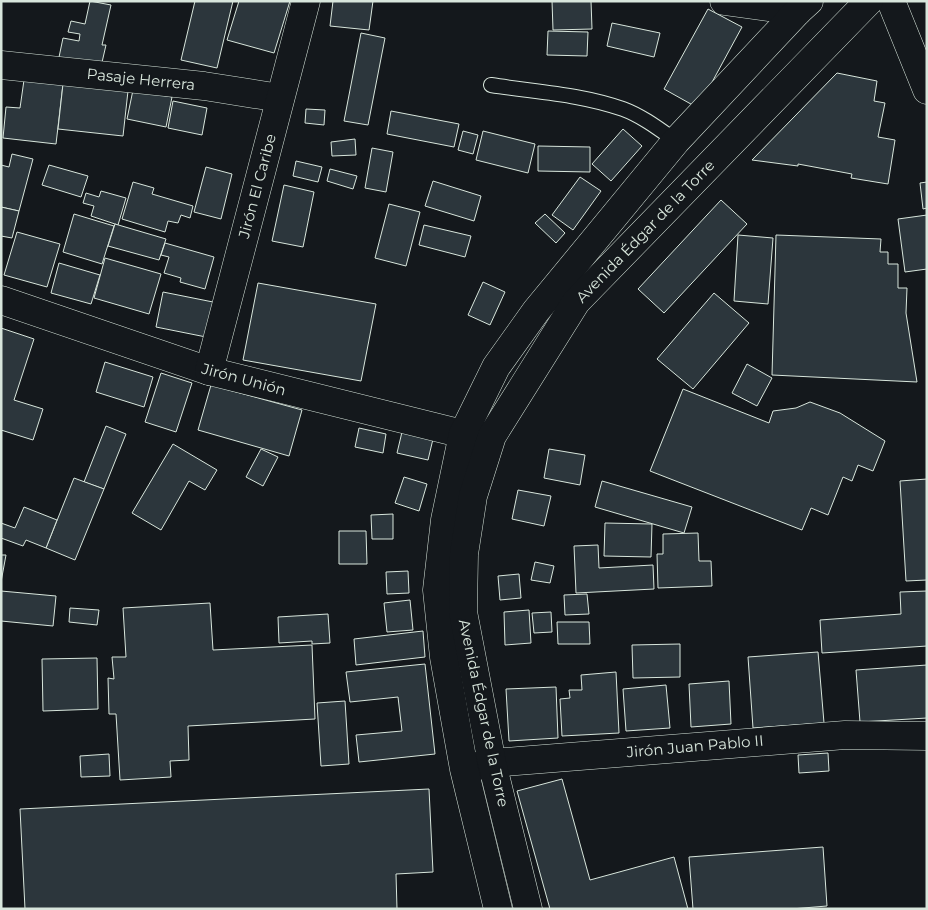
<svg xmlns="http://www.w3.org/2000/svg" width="928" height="910" font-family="Montserrat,sans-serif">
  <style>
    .building { fill: #2c363c; stroke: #d8e6dc }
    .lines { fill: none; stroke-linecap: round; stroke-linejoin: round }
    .lane-casing { stroke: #d8e6dc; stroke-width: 16 }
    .street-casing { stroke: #d8e6dc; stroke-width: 29 }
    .highway-casing { stroke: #d8e6dc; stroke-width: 29 }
    .lane { stroke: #14181c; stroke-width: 14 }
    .street { stroke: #14181c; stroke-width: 28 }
    .highway { stroke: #14181c; stroke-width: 28 }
    .labels { text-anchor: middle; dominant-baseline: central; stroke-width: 4; stroke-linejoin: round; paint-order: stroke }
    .street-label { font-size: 15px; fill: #d8e6dc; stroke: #14181c }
  </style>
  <rect width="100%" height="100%" fill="#14181c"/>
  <!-- building -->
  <g class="building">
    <path d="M90,1L111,5L102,45H106L100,71L58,62L63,38L79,41L80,34L68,32L71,21L85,24Z"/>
    <path d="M195,1H233L217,68L181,60Z"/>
    <path d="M239,1H290L274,53L227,40Z"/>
    <path d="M333,1H373L369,30L330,26Z"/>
    <path d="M552,1H591L592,29L553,30Z"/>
    <path d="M708,9L742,27L698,108L664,89Z"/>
    <path d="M612,23L660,33L654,57L607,46Z"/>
    <path d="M548,31L588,32L587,56L547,55Z"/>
    <path d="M361,33L385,38L368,125L344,121Z"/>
    <path d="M837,73L877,81L874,101L885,103L878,137L895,140L888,184L851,178L852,174L798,164V166L752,160Z"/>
    <path d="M24,80L63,84L56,144L3,138L6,107L20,108Z"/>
    <path d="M63,84L128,91L123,136L58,129Z"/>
    <path d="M133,90L172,97L166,127L127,119Z"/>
    <path d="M173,101L207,108L202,135L168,128Z"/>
    <path d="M306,109L325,110L324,125L305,123Z"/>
    <path d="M391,111L459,124L454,147L387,134Z"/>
    <path d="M623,129L642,146L611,181L592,164Z"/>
    <path d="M463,131L478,135L473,154L458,150Z"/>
    <path d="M483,131L535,144L528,173L476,160Z"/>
    <path d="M355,139L356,155L332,156L331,142Z"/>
    <path d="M538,146L590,147V172L538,171Z"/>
    <path d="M372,148L393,152L386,192L365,188Z"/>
    <path d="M12,154L33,159L19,211L1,207V165L9,167Z"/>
    <path d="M296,161L322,167L318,182L293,176Z"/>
    <path d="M49,165L88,176L81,197L42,185Z"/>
    <path d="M206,167L232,174L221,219L194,212Z"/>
    <path d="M330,169L357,176L353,189L327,181Z"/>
    <path d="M580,177L601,191L573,230L552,215Z"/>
    <path d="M433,181L481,196L474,221L425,206Z"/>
    <path d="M133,182L154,188L152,194L193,206L190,218L181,215L178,223L168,221L165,232L122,219Z"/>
    <path d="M927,182V208L923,209L920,183Z"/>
    <path d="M284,185L314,192L303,247L272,241Z"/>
    <path d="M101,191L126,198L118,225L91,216L94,206L83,203L86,193L99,197Z"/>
    <path d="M721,200L747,224L664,313L638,289Z"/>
    <path d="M389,204L420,212L406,266L375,258Z"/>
    <path d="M1,207L19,211L12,238L1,236Z"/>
    <path d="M74,214L114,226L102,264L63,252Z"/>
    <path d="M545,214L565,233L556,243L535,223Z"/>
    <path d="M927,215V269L905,272L898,219Z"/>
    <path d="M115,224L166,239L159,260L108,246Z"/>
    <path d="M424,225L471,236L465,257L419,245Z"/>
    <path d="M17,232L60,244L47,287L4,275Z"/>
    <path d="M738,235L773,238L768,304L734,301Z"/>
    <path d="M776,235L881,239L880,252H888V264H898V288H907L906,313L917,382L772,375Z"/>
    <path d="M165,243L214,257L205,289L180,282L181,278L164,273L169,257L161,255Z"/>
    <path d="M105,258L161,274L149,314L94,298Z"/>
    <path d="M59,263L100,275L91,304L51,293Z"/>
    <path d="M483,282L505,292L490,325L468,315Z"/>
    <path d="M258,283L376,304L361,381L243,360Z"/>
    <path d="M163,292L213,302L206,337L156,327Z"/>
    <path d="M714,293L749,323L693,389L657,359Z"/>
    <path d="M1,328L34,339L14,400L43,409L33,440L1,430Z"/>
    <path d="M105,362L153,377L144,407L96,392Z"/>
    <path d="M747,364L772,378L757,406L732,393Z"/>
    <path d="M161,373L192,383L176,432L145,422Z"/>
    <path d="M211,385L302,410L289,456L198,430Z"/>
    <path d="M683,389L769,423L773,411L796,408L810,402L840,413L885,441L873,471L858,465L852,481L843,477L828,515L811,508L802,530L650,471Z"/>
    <path d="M106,426L126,434L104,489L84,482Z"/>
    <path d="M359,428L386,434L383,453L355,447Z"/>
    <path d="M402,432L433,439L428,460L397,453Z"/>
    <path d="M173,444L217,470L205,490L189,481L161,530L132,513Z"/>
    <path d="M261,449L278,457L263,486L246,477Z"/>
    <path d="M549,449L585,455L580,485L544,478Z"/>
    <path d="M404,477L427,484L419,511L395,503Z"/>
    <path d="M74,478L104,489L75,560L46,548Z"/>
    <path d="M927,479V580L906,581L900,481Z"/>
    <path d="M602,481L692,507L684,533L595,507Z"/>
    <path d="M518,490L551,496L544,526L512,519Z"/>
    <path d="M24,507L57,520L46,548L26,540L23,546L1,538V523L15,528Z"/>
    <path d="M393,514V539H372L371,515Z"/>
    <path d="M605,523L652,524L651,557L604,556Z"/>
    <path d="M339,531H366L367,564H339Z"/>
    <path d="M698,533L699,561H711L712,586L658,588L657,554H663V534Z"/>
    <path d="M598,545L599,568L653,565L654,589L576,593L574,546Z"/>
    <path d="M1,555H6L1,582Z"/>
    <path d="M535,562L554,566L550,583L531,580Z"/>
    <path d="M408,571L409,593L387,594L386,572Z"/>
    <path d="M519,574L521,598L500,600L498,576Z"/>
    <path d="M1,591L56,596L53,626L1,621Z"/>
    <path d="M927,591V646L822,653L820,620L901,614L900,592Z"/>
    <path d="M587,594L589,614L565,615L564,595Z"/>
    <path d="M410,600L413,630L387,632L384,603Z"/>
    <path d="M210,603L213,650L312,645L315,719L188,726L189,760L170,761L171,777L120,780L116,714H109L108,678L114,679L112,657H126L123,608Z"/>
    <path d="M70,608L99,610L97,625L69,622Z"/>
    <path d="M529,610L531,643L505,645L504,612Z"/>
    <path d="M551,612L552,632L534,633L532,613Z"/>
    <path d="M328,614L330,643L312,644V641L279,643L278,617Z"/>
    <path d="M557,622H589L590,644H558Z"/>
    <path d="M423,631L425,657L356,665L354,639Z"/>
    <path d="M680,644V677L633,678L632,645Z"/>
    <path d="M818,652L824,723L753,728L748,657Z"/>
    <path d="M97,658L98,709L43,711L42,659Z"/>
    <path d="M425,664L435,754L359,762L356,735L402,731L398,697L350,702L346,672Z"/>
    <path d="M927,665V718L860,722L856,670Z"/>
    <path d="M616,672L619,733L562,736L560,699L570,698L569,690H582L581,675Z"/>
    <path d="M729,681L731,724L691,727L689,684Z"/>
    <path d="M666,685L670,728L626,731L623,689Z"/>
    <path d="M556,687L558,738L509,741L506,689Z"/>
    <path d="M345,701L349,764L321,766L317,703Z"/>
    <path d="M828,753L829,771L799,773L798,755Z"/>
    <path d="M109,754L110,776L81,777L80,756Z"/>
    <path d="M562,779L590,880L674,857L688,909H550L517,791Z"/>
    <path d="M429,789L433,872L396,874L397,909H25L20,809Z"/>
    <path d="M823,847L827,906L791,909H693L689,857Z"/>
  </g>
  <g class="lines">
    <!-- lane casing -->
    <g class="lane-casing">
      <path id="lane" d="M491,85C535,92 581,94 623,109C642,116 659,129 676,141"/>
    </g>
    <!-- street casing -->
    <g class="street-casing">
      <g id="street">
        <path d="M724,1L798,11"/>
        <path d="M891,1L927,90"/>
        <path d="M1,65L204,86L280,98"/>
        <path d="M1,300L209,371L463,434L488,436"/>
        <path d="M209,371L306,1"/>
        <path d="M468,768L492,763L845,735L927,736"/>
      </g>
    </g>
    <!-- highway casing -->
    <g class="highway-casing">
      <g id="highway">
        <path d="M498,909L464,769L444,657L437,590L445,520L463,434L496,367L536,311L676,141L798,11L809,1"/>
        <path d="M528,909L492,763L463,612L464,554L473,496L492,436L576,302L869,1"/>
      </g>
    </g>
    <!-- lane -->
    <use href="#lane" class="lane"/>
    <!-- street -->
    <use href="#street" class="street"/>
    <!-- highway -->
    <use href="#highway" class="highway"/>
  </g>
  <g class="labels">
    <!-- street labels -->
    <g class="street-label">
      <text transform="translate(141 79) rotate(6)">Pasaje Herrera</text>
      <text transform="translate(257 186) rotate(-75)">Jirón El Caribe</text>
      <text transform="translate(645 231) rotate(-46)">Avenida Édgar de la Torre</text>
      <text transform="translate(244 379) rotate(15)">Jirón Unión</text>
      <text transform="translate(484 713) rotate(78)">Avenida Édgar de la Torre</text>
      <text transform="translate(695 746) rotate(-5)">Jirón Juan Pablo II</text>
    </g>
  </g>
  <!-- border -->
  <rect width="928" height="910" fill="none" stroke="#d8e6dc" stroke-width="5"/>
</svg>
